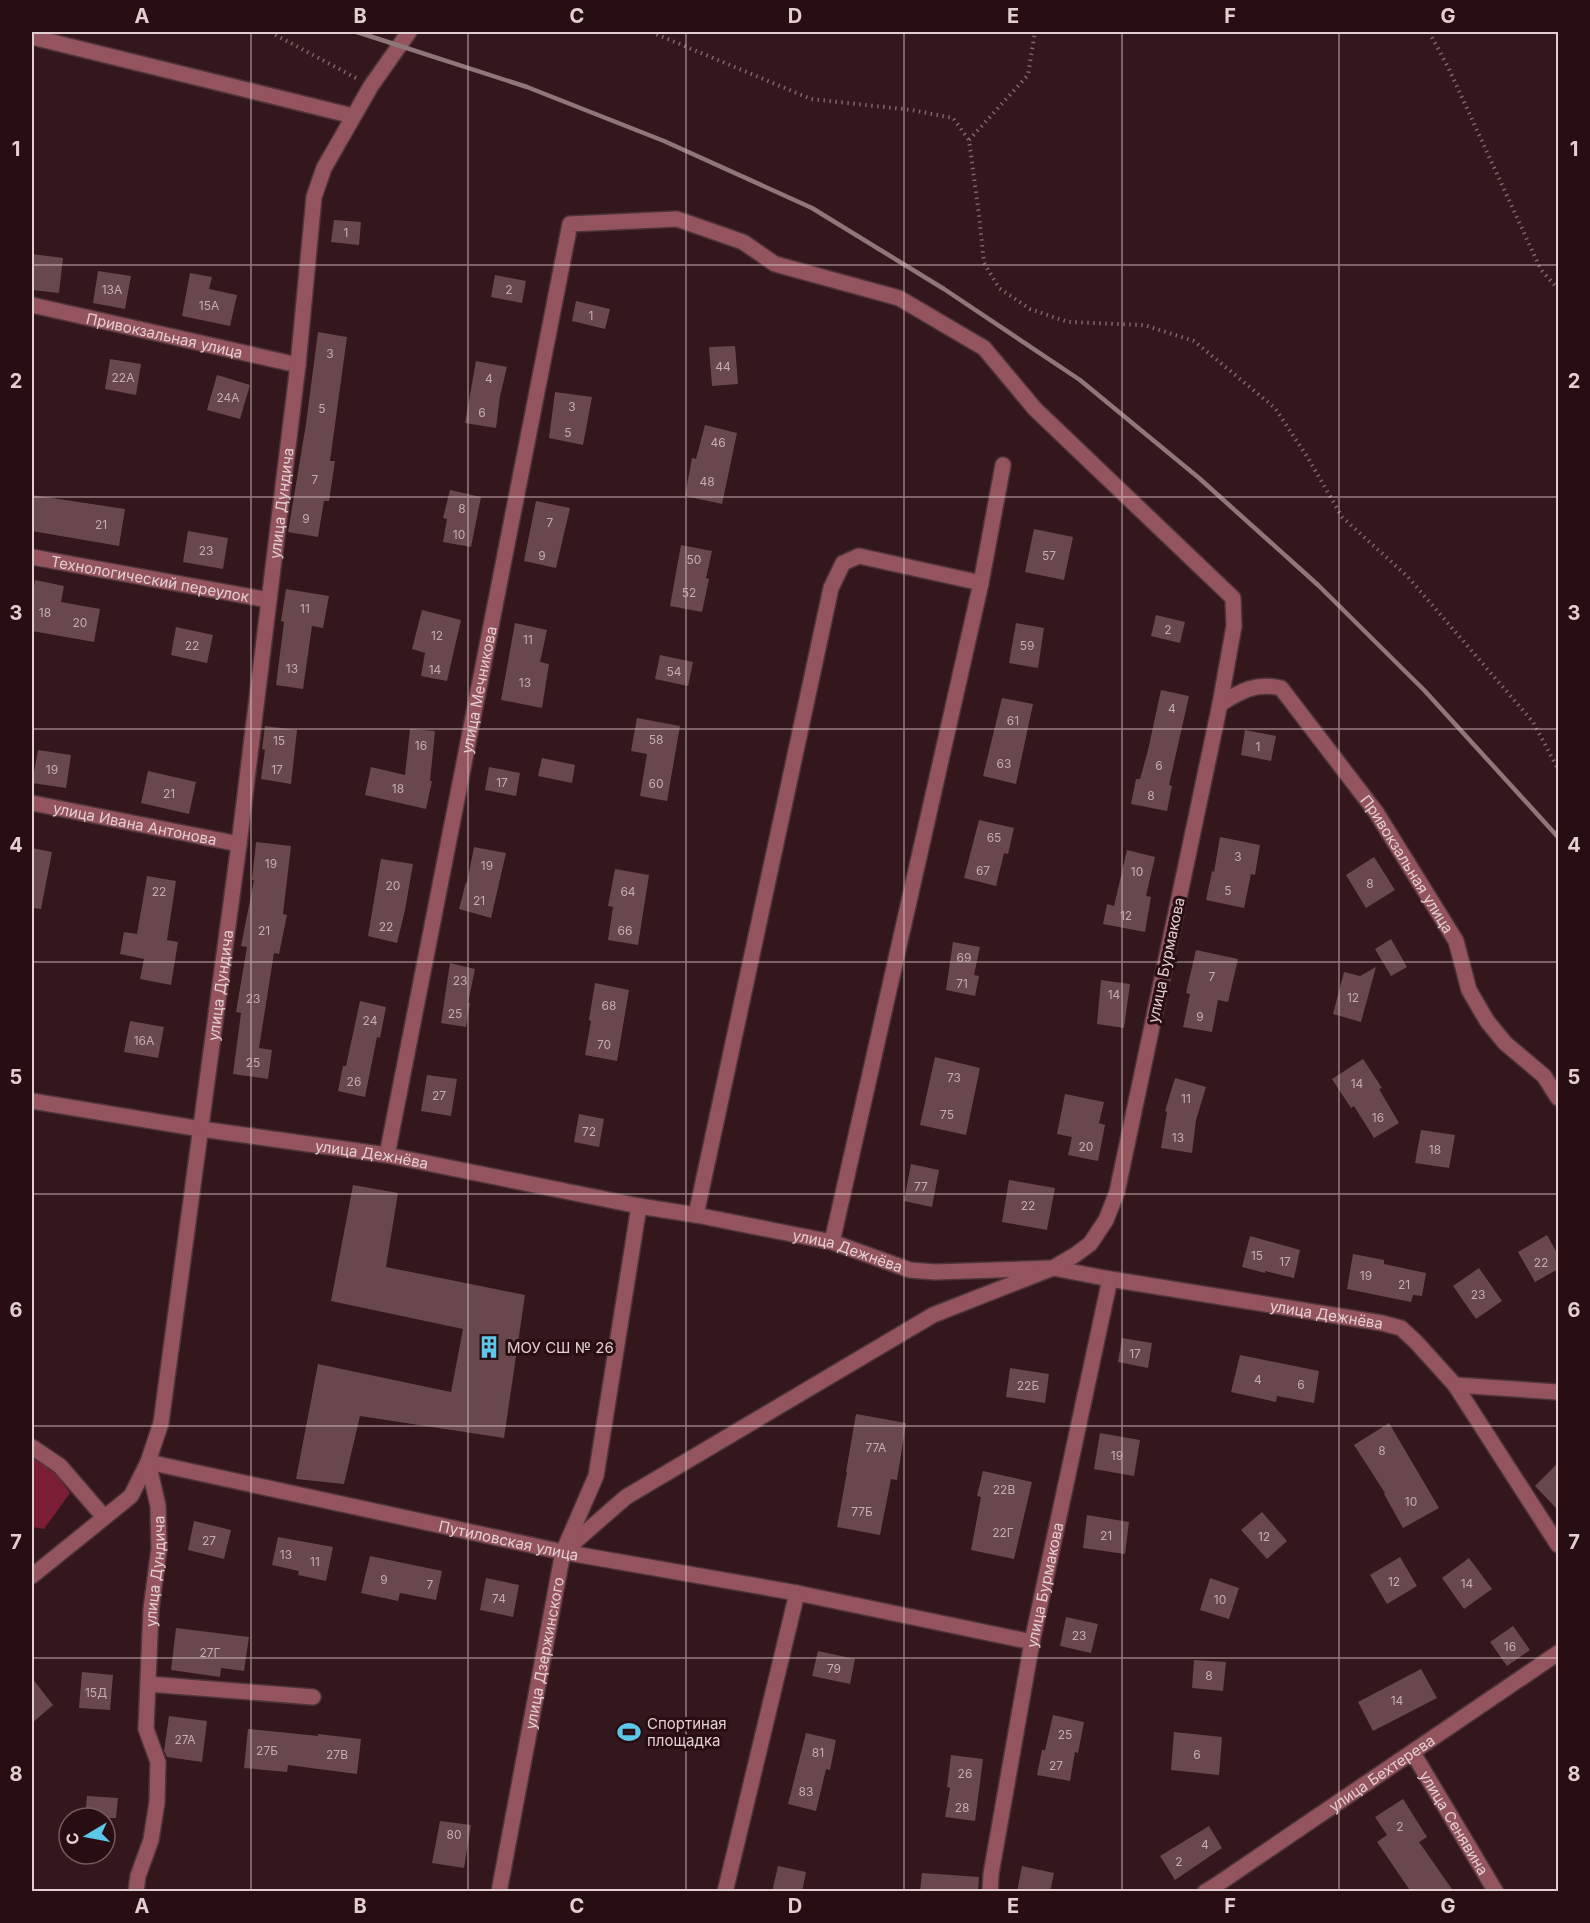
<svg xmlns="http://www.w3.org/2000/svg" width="1590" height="1923" font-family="Inter,sans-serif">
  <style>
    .forest { fill: #7b1e35 }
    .building { fill: #68484c }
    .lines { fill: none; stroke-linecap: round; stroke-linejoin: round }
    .minor-casing { stroke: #4f3439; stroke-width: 18 }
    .path { stroke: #7e666a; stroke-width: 4; stroke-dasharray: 1.5 4.5; stroke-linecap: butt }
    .minor { stroke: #93545e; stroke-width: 15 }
    .rail { stroke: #8e7679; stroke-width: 4.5 }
    .grid { fill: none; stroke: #e3cfd1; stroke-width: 1.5; stroke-opacity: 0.55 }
    .labels { text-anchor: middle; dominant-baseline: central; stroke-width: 6; stroke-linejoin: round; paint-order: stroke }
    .number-label { font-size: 12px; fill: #c4adb0 }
    .street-label { font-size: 15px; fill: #e3cfd1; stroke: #280e12 }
    .poi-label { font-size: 15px; fill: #e3cfd1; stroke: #280e12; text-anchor: start }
    .neatline { fill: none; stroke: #e3cfd1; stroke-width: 2 }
    .grid-label { font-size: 20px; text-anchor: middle; font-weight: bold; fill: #e3cfd1 }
  </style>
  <rect width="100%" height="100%" fill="#33171c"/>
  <!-- forest -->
  <path class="forest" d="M32,1456L55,1472L70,1493L44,1529L32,1527Z"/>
  <!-- building -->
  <g class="building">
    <path d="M334,220L361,222L359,245L331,242Z"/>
    <path d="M32,254L63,258L59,293L32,290Z"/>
    <path d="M98,271L131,276L125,309L93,303Z"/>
    <path d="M190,273L212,277L209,289L237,295L230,326L182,316Z"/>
    <path d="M495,275L526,281L522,303L491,297Z"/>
    <path d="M576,301L610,309L605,329L572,321Z"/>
    <path d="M318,332L347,337L330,461H335L329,501H324L318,537L288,532L306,424Z"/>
    <path d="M735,346L738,384L712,386L709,347Z"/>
    <path d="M110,359L141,364L136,395L105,389Z"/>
    <path d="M476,361L507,367L500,396L496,428L465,423Z"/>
    <path d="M217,375L250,385L240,419L207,410Z"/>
    <path d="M555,392L592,397L583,445L549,438Z"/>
    <path d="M705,425L737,433L722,504L685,496L692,458L696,459Z"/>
    <path d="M450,490L481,497L471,547L443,542L447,519L443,518Z"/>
    <path d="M32,495L125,509L119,546L32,531Z"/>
    <path d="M536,501L570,508L556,568L524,561Z"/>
    <path d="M1034,529L1073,537L1064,580L1025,572Z"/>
    <path d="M188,531L228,538L223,569L183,562Z"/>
    <path d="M681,545L712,551L706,578L709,579L702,612L670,606Z"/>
    <path d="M35,580L64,586L61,602L100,609L94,642L32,631V600Z"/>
    <path d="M286,589L329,596L323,628L312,626L303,689L276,685L284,622L281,621Z"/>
    <path d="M422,610L461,620L447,681L421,676L425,653L412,649Z"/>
    <path d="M1156,615L1185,622L1180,643L1151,636Z"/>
    <path d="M515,623L547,630L540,662L549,664L542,708L501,700Z"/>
    <path d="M1016,623L1044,628L1038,668L1009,663Z"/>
    <path d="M176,627L213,635L207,663L171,655Z"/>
    <path d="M660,655L693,662L688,686L655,679Z"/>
    <path d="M1161,690L1189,696L1169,785L1172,786L1167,811L1131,804L1136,779H1140L1148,750Z"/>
    <path d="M1002,698L1033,704L1016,784L983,776Z"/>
    <path d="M637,718L680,726L667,801L640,796L647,754L631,751Z"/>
    <path d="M265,726L297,730L291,784L261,779L265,750L262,749Z"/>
    <path d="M410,729L435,731L430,781H432L426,809L365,795L371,767L405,775Z"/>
    <path d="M1245,730L1276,736L1271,761L1241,755Z"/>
    <path d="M38,750L71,755L66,788L32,783Z"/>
    <path d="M542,758L575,765L572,783L538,776Z"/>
    <path d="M489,767L520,773L516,796L485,790Z"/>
    <path d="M148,771L196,782L189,814L141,803Z"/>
    <path d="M979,820L1014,828L1008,854L1004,853L996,886L964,878Z"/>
    <path d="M1220,837L1260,845L1255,875L1251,874L1244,908L1206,900L1212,871L1214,872Z"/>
    <path d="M256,842L291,846L283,914L287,915L279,954L274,953L259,1048L272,1050L268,1079L233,1074L241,1013L236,1012L247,947L241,946L254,880H252Z"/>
    <path d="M474,847L506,853L491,918L459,909L466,882L467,883Z"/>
    <path d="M32,848L52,852L41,909L32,908Z"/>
    <path d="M1127,850L1155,857L1146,896L1151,897L1145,932L1103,924L1107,904L1114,906Z"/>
    <path d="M1374,857L1395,890L1366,908L1346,875Z"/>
    <path d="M381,859L413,864L405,910L397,943L368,936Z"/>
    <path d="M615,869L649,875L638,945L608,940L613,907L608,906Z"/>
    <path d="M147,876L176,881L167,940L178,942L171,985L140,979L144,959L120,954L124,932L137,934Z"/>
    <path d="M1391,939L1407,967L1391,976L1375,949Z"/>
    <path d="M953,942L980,947L974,975L979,976L975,996L946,990Z"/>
    <path d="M1196,950L1238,959L1228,1002L1218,1000L1212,1032L1183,1027L1190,994L1186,993Z"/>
    <path d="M450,963L475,969L468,1003H470L466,1027L441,1023Z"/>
    <path d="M1376,967L1361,1022L1333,1014L1344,972L1360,976Z"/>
    <path d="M1101,980L1130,984L1124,1028L1097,1024Z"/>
    <path d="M595,983L629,990L617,1061L585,1055L591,1021L589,1020Z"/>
    <path d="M360,1001L386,1007L380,1038L377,1037L365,1097L338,1091L343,1066H346Z"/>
    <path d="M130,1021L164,1027L158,1058L124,1052Z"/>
    <path d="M935,1057L980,1068L966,1135L920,1125Z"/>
    <path d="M1363,1059L1382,1088L1379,1089L1399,1123L1374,1138L1354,1106L1351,1108L1332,1079Z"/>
    <path d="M427,1075L457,1079L451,1116L421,1111Z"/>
    <path d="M1175,1078L1206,1087L1196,1120L1192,1153L1161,1148L1167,1112L1165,1111Z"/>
    <path d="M1065,1094L1104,1102L1099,1123L1105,1125L1098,1161L1068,1155L1072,1137L1057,1134Z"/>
    <path d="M579,1114L604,1119L599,1147L574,1142Z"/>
    <path d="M1421,1130L1455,1135L1449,1168L1415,1163Z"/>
    <path d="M911,1164L939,1170L932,1207L904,1201Z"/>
    <path d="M1009,1180L1055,1188L1047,1230L1002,1222Z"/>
    <path d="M353,1185L398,1193L386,1267L525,1295L504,1438L360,1416L344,1484L296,1479L318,1364L451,1392L463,1329L331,1301Z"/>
    <path d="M1547,1235L1558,1255V1269L1535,1282L1518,1252Z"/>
    <path d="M1250,1236L1300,1250L1294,1278L1265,1271V1273L1242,1267Z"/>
    <path d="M1353,1254L1384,1260V1264L1426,1273L1422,1296L1413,1295L1411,1302L1347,1289Z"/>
    <path d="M1479,1268L1502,1301L1476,1319L1453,1286Z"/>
    <path d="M1122,1338L1152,1343L1148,1368L1118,1362Z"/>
    <path d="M1240,1355L1319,1371L1314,1403L1277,1396L1276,1402L1231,1392Z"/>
    <path d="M1010,1368L1049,1374L1045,1403L1006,1397Z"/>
    <path d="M856,1414L906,1423L897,1480L891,1479L880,1535L837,1527L847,1472H846Z"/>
    <path d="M1389,1423L1439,1508L1403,1528L1384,1494L1385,1493L1354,1445Z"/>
    <path d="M1100,1433L1140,1440L1134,1476L1094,1469Z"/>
    <path d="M1558,1463V1510L1535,1486Z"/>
    <path d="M983,1471L1032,1482L1014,1559L971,1550L981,1497L977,1496Z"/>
    <path d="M1262,1512L1287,1541L1267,1559L1241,1530Z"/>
    <path d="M1087,1515L1129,1522L1125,1554L1083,1548Z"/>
    <path d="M194,1521L231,1530L224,1559L188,1550Z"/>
    <path d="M278,1537L333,1547L326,1581L298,1575L299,1571L272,1565Z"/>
    <path d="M370,1556L442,1571L436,1600L400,1593L398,1601L361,1593Z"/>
    <path d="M1400,1557L1417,1586L1387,1604L1370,1575Z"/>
    <path d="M1469,1558L1492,1589L1464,1609L1442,1578Z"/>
    <path d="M486,1578L519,1585L513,1617L480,1610Z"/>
    <path d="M1210,1578L1239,1588L1229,1619L1200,1610Z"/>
    <path d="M1066,1617L1098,1624L1091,1653L1060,1646Z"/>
    <path d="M1513,1626L1530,1650L1507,1666L1490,1642Z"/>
    <path d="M176,1628L249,1637L244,1671L221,1668L220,1677L171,1670Z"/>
    <path d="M818,1651L855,1659L850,1684L812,1676Z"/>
    <path d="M1194,1660L1226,1662L1223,1691L1192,1688Z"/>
    <path d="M1421,1669L1437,1698L1373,1731L1358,1702Z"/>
    <path d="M82,1672L113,1675L110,1710L79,1708Z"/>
    <path d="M32,1678L53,1705L32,1723Z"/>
    <path d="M1053,1715L1084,1722L1078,1753L1075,1752L1070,1781L1037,1775L1042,1750H1045Z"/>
    <path d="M169,1716L207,1721L202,1762L167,1757L164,1751Z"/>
    <path d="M248,1729L318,1736V1734L361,1739L357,1774L288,1765L287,1772L244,1768Z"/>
    <path d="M1174,1732L1222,1737L1219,1775L1171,1770Z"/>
    <path d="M806,1733L836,1740L830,1770L826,1769L816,1811L788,1804Z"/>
    <path d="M951,1755L983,1759L975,1821L945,1817L950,1788L947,1787Z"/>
    <path d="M87,1796L118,1798L116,1818H85Z"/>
    <path d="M1403,1799L1427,1837L1419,1842L1454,1892H1411L1377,1842L1387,1835L1375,1817Z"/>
    <path d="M440,1821L471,1825L464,1868L432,1863Z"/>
    <path d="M1209,1826L1222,1848L1175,1880L1160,1856Z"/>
    <path d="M778,1866L806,1872L802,1892H772Z"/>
    <path d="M1022,1866L1054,1873L1050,1892H1017Z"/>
    <path d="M922,1873L979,1877L978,1892H920Z"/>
  </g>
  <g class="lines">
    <!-- minor casing -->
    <g class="minor-casing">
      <g id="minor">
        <path d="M32,37L353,116"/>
        <path id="s1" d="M32,305L298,365"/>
        <path id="s2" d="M32,557L269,600"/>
        <path d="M981,583L1003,465"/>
        <path id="s3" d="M1220,704C1241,691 1256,682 1281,688L1376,812L1456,941L1469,990L1487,1021L1505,1043L1544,1076L1558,1098"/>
        <path id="s4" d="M32,803L239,844"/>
        <path id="s5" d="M32,1101L201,1129L387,1155L639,1206L696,1215L832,1242L910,1270L935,1272L1053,1268L1110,1279L1382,1323L1401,1328L1416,1342L1455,1385L1558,1545"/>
        <path id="s6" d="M387,1155L570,224L677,219L743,242L775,264L899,298L984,348L1035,409L1233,598L1234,626L1220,704L1117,1192L1106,1220L1090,1244L1075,1255L1053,1268L933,1315L626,1497L563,1552"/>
        <path d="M696,1215L831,588L843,563L859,556L981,583L832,1242"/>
        <path d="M1455,1385L1558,1392"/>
        <path d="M32,1447L60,1466L104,1517"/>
        <path id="s7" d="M148,1462L563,1552L797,1593L1032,1642"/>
        <path id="s8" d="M32,1576L131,1496L148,1462L161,1423L239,844L298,365L314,197L324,168L371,86L409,32"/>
        <path d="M148,1684L313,1697"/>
        <path id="s9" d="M1413,1753L1496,1892"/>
        <path id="s10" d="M136,1892L138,1876L151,1840L157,1802L158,1762L146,1729L151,1609L159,1549L158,1506L148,1462"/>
        <path id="s11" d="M499,1892L563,1552L596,1476L639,1206"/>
        <path d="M725,1892L797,1593"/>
        <path id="s12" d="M990,1892L991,1874L1032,1642L1110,1279"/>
        <path id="s13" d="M1205,1892L1215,1886L1558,1653"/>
      </g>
    </g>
    <!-- path -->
    <g class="path">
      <path d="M270,32L356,78"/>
      <path d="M651,32L811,99L912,110L953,118L969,140L979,215L984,263L999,288L1030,309L1068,322L1144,325L1194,341L1275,408L1308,458L1342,517L1408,577L1533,722L1558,769"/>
      <path d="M1429,32L1448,67L1541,270L1558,289"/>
      <path d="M969,140L1028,75L1035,32"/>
    </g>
    <!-- minor -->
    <use href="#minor" class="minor"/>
    <!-- rail -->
    <path class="rail" d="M357,32L527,87L664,141L812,208L944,289L1080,380L1199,478L1318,585L1424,690L1558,837"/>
  </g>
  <!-- grid -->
  <path class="grid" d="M251,32V1892M468,32V1892M686,32V1892M904,32V1892M1122,32V1892M1339,32V1892M32,265H1558M32,497H1558M32,729H1558M32,962H1558M32,1194H1558M32,1426H1558M32,1658H1558"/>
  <!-- icons -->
  <defs>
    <g id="building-bare" transform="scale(1.8)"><path d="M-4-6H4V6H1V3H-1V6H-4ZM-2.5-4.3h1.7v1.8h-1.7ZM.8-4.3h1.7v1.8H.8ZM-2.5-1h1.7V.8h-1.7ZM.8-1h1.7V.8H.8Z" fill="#5cc7e8" stroke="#280e12" stroke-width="2.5" paint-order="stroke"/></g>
    <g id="stadium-bare" transform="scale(1.8)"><path d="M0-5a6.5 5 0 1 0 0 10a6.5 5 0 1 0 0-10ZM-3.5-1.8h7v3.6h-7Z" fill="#5cc7e8" stroke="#280e12" stroke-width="2.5" paint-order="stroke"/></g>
  </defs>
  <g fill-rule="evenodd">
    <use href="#building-bare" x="489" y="1347"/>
    <use href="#stadium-bare" x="629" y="1732"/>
  </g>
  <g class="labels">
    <!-- number labels -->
    <g class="number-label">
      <text x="346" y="232">1</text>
      <text x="112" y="289">13А</text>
      <text x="509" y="289">2</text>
      <text x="209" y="305">15А</text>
      <text x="591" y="315">1</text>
      <text x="330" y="353">3</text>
      <text x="723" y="366">44</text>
      <text x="123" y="377">22А</text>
      <text x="489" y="378">4</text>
      <text x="228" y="397">24А</text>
      <text x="572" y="406">3</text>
      <text x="322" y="408">5</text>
      <text x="482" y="412">6</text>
      <text x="568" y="432">5</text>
      <text x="718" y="442">46</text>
      <text x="315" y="479">7</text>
      <text x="707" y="481">48</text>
      <text x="462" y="508">8</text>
      <text x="306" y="518">9</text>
      <text x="550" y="522">7</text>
      <text x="101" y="524">21</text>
      <text x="459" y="534">10</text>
      <text x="206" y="550">23</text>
      <text x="542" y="555">9</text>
      <text x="1049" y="555">57</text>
      <text x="694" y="559">50</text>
      <text x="689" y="592">52</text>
      <text x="305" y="608">11</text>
      <text x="45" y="612">18</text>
      <text x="80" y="622">20</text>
      <text x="1168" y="629">2</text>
      <text x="437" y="635">12</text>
      <text x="528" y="639">11</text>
      <text x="192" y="645">22</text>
      <text x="1027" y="645">59</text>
      <text x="292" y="668">13</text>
      <text x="435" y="669">14</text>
      <text x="674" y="671">54</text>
      <text x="525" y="682">13</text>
      <text x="1172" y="708">4</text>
      <text x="1013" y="720">61</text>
      <text x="656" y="739">58</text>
      <text x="279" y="740">15</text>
      <text x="421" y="745">16</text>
      <text x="1258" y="746">1</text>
      <text x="1004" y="763">63</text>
      <text x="1159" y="765">6</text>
      <text x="52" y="769">19</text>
      <text x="277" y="769">17</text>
      <text x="502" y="782">17</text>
      <text x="656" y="783">60</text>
      <text x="398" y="788">18</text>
      <text x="169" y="793">21</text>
      <text x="1151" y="795">8</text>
      <text x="994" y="837">65</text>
      <text x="1238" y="856">3</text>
      <text x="271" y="863">19</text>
      <text x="487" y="865">19</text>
      <text x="983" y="870">67</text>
      <text x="1137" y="871">10</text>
      <text x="1370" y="883">8</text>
      <text x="393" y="885">20</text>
      <text x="1228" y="890">5</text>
      <text x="159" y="891">22</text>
      <text x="628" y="891">64</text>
      <text x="479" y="900">21</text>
      <text x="1126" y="915">12</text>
      <text x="386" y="926">22</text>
      <text x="264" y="930">21</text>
      <text x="625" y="930">66</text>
      <text x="964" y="957">69</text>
      <text x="1212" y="976">7</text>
      <text x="460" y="980">23</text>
      <text x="962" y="983">71</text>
      <text x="1114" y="994">14</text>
      <text x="1353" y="997">12</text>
      <text x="253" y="998">23</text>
      <text x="609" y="1005">68</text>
      <text x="455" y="1013">25</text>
      <text x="1200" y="1016">9</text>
      <text x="370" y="1020">24</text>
      <text x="144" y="1040">16А</text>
      <text x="604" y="1044">70</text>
      <text x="253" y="1062">25</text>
      <text x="954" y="1077">73</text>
      <text x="354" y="1081">26</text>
      <text x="1357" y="1083">14</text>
      <text x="439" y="1095">27</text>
      <text x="1186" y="1098">11</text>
      <text x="947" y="1114">75</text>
      <text x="1378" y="1117">16</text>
      <text x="589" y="1131">72</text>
      <text x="1178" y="1137">13</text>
      <text x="1086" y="1146">20</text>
      <text x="1435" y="1149">18</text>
      <text x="921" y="1186">77</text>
      <text x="1028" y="1205">22</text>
      <text x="1257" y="1255">15</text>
      <text x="1285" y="1261">17</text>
      <text x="1541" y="1262">22</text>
      <text x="1366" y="1275">19</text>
      <text x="1404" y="1284">21</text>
      <text x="1478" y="1294">23</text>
      <text x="1135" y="1353">17</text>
      <text x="1258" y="1379">4</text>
      <text x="1301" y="1384">6</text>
      <text x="1028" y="1385">22Б</text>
      <text x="876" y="1447">77А</text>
      <text x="1382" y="1450">8</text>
      <text x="1117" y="1455">19</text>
      <text x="1004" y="1489">22В</text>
      <text x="1411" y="1501">10</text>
      <text x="862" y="1511">77Б</text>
      <text x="1003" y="1532">22Г</text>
      <text x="1106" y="1535">21</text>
      <text x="1264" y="1536">12</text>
      <text x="209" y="1540">27</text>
      <text x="286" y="1554">13</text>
      <text x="315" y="1561">11</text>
      <text x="384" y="1579">9</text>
      <text x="1394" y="1581">12</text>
      <text x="1467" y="1583">14</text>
      <text x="430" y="1584">7</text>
      <text x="499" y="1598">74</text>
      <text x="1220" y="1599">10</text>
      <text x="1079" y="1635">23</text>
      <text x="1510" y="1646">16</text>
      <text x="210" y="1652">27Г</text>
      <text x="834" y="1668">79</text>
      <text x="1209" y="1675">8</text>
      <text x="96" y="1692">15Д</text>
      <text x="1397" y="1700">14</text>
      <text x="1065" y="1734">25</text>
      <text x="185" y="1739">27А</text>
      <text x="267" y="1750">27Б</text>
      <text x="818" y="1752">81</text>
      <text x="337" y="1754">27В</text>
      <text x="1197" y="1754">6</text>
      <text x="1056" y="1765">27</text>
      <text x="965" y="1773">26</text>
      <text x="806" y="1791">83</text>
      <text x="962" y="1807">28</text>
      <text x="1400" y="1826">2</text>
      <text x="454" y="1834">80</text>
      <text x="1205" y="1844">4</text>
      <text x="1179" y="1861">2</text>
    </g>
    <!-- street labels -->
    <g class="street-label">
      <text stroke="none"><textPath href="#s1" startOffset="136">Привокзальная улица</textPath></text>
      <text stroke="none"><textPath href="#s8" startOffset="1134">улица Дундича</textPath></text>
      <text stroke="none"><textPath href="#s2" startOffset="120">Технологический переулок</textPath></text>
      <text stroke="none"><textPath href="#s6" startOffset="474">улица Мечникова</textPath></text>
      <text stroke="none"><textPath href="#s4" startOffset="105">улица Ивана Антонова</textPath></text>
      <text stroke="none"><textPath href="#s3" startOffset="282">Привокзальная улица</textPath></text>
      <text transform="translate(1166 960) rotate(-78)">улица Бурмакова</text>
      <text stroke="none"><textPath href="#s8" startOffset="648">улица Дундича</textPath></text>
      <text stroke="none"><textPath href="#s5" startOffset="344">улица Дежнёва</textPath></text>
      <text stroke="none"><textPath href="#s5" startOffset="830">улица Дежнёва</textPath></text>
      <text stroke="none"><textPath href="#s5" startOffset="1316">улица Дежнёва</textPath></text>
      <text stroke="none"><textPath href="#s7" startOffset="369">Путиловская улица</textPath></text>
      <text stroke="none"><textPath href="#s10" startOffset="326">улица Дундича</textPath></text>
      <text stroke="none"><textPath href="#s12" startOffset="312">улица Бурмакова</textPath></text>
      <text stroke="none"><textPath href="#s11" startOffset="243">улица Дзержинского</textPath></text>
      <text stroke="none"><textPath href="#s13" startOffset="213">улица Бехтерева</textPath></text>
      <text stroke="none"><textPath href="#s9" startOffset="81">улица Сенявина</textPath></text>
    </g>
    <!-- poi labels -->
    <g class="poi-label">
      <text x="507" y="1347">МОУ СШ № 26</text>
      <text x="647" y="1723">Спортиная<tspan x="647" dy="17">площадка</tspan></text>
    </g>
  </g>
  <!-- border -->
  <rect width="1590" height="1923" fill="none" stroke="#280e12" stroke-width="66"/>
  <!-- north arrow -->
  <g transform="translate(87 1836) rotate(260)"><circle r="28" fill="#280e12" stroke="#735b5e" stroke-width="1.5"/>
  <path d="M0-4.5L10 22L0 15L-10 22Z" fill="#5cc7e8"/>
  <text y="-9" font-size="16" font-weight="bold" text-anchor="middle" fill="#e3cfd1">С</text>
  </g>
  <rect x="33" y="33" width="1524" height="1857" class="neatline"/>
  <g class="grid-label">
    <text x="142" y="23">A</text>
    <text x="360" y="23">B</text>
    <text x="577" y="23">C</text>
    <text x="795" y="23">D</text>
    <text x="1013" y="23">E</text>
    <text x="1230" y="23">F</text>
    <text x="1448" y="23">G</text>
    <text x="16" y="156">1</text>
    <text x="1574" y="156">1</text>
    <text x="16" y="388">2</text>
    <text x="1574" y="388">2</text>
    <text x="16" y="620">3</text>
    <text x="1574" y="620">3</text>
    <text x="16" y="852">4</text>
    <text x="1574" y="852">4</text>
    <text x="16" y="1084">5</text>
    <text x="1574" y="1084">5</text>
    <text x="16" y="1317">6</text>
    <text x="1574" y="1317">6</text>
    <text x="16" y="1549">7</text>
    <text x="1574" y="1549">7</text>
    <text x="16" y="1781">8</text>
    <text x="1574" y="1781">8</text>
    <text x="142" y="1913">A</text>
    <text x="360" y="1913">B</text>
    <text x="577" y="1913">C</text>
    <text x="795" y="1913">D</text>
    <text x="1013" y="1913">E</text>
    <text x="1230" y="1913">F</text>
    <text x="1448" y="1913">G</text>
  </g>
</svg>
